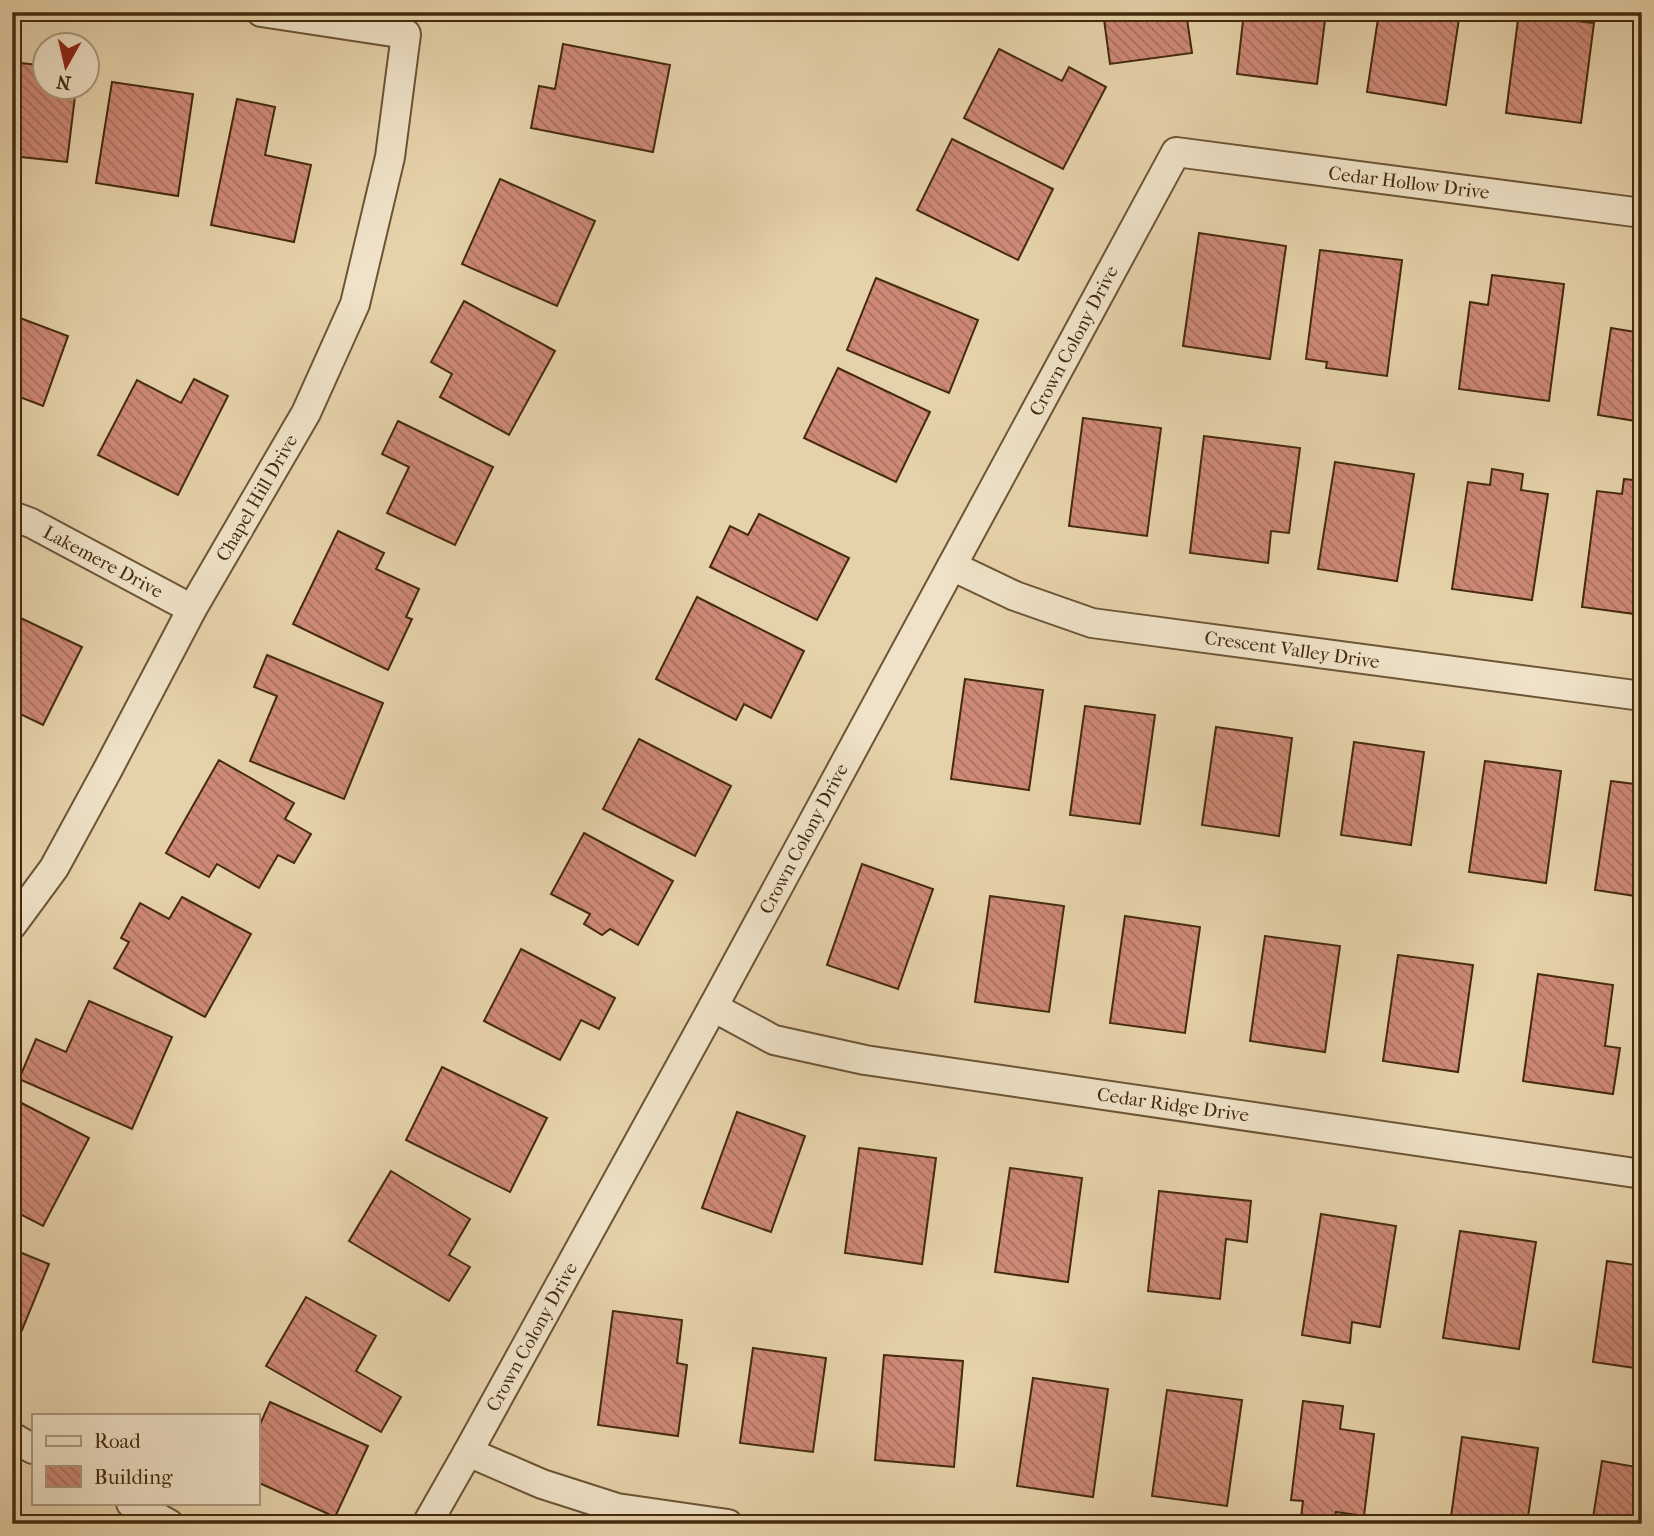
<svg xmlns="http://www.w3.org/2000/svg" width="1654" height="1536" font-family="'IM FELL French Canon',serif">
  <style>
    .building { fill: url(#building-back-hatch); stroke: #442a0e; stroke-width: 2 }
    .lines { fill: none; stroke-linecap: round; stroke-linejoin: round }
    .street-casing { stroke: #6c5435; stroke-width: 32 }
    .street { stroke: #efe2c8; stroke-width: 28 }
    .labels { text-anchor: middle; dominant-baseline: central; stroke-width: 7; stroke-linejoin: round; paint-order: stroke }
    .street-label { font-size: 19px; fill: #442a0e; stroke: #efe2c8 }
  </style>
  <defs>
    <pattern id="building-back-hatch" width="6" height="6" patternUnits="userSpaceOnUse" patternTransform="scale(1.75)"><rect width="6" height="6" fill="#ce8977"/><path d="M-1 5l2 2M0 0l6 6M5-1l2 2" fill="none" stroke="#a97060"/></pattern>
  </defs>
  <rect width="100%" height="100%" fill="#e6d2aa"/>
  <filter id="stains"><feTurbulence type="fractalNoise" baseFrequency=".00286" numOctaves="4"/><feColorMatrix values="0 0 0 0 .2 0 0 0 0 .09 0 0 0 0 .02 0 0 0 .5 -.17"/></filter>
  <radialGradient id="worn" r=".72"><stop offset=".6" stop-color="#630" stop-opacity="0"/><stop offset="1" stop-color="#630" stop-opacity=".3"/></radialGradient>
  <!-- building -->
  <g class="building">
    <path d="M1103,12H1186L1192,53L1110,64Z"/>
    <path d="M1244,12H1326L1317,84L1237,74Z"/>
    <path d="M1379,12H1460L1446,105L1367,92Z"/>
    <path d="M1519,12H1560L1559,19L1594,23L1581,123L1506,113Z"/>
    <path d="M563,44L670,65L653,152L531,128L539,86L555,89Z"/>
    <path d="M999,49L1062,81L1069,67L1106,87L1063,169L964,118Z"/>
    <path d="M12,62L46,66V88H76L67,162L12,156Z"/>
    <path d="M112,82L193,94L178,196L96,183Z"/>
    <path d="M237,99L275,107L265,155L311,165L294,242L211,225Z"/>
    <path d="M952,139L1053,189L1018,260L917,210Z"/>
    <path d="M500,179L595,221L557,306L462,264Z"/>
    <path d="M1199,233L1286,246L1270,359L1183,346Z"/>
    <path d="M1320,250L1402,260L1387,376L1326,368L1327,362L1306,359Z"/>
    <path d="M1492,275L1564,284L1549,401L1459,389L1470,302L1488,305Z"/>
    <path d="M876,278L978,320L949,393L847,350Z"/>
    <path d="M464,301L555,351L509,435L440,397L452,374L431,362Z"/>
    <path d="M12,315L68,336L43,406L12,394Z"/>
    <path d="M1611,328L1642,333V422L1598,415Z"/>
    <path d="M838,368L930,412L896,482L804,438Z"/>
    <path d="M194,379L228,396L178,495L98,455L137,380L181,403Z"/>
    <path d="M1083,418L1161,428L1147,536L1069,526Z"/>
    <path d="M398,421L493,467L455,545L387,513L409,467L382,454Z"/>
    <path d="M1204,436L1300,448L1289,533L1271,531L1268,563L1190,553Z"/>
    <path d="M1335,462L1414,474L1397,581L1318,569Z"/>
    <path d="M1492,469L1523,474L1521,490L1548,494L1532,600L1452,589L1468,482L1490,485Z"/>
    <path d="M1624,479L1642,481V615L1582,607L1597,491L1622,494Z"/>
    <path d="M759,514L849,558L817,620L710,567L730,526L748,535Z"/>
    <path d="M338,531L384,553L376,569L419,589L406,617L412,619L388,670L293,624Z"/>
    <path d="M697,597L804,651L771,718L744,704L736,720L656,679Z"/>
    <path d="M12,614L82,647L43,725L12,710Z"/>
    <path d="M267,655L383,703L344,799L250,761L277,696L254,687Z"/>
    <path d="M965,679L1043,690L1029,790L951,779Z"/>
    <path d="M1085,706L1155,715L1140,824L1070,815Z"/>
    <path d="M1216,727L1292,738L1279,836L1202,825Z"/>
    <path d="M639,739L731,786L695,856L603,809Z"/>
    <path d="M1354,742L1424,752L1411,845L1341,835Z"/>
    <path d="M219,760L294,803L285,819L311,834L294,863L278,855L259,888L217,864L209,877L166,853Z"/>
    <path d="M1485,761L1561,771L1546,883L1469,872Z"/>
    <path d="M1611,781L1642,785V897L1595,890Z"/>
    <path d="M584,833L673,881L638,945L610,929L602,935L584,924L590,914L551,894Z"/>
    <path d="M862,864L933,889L898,989L827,965Z"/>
    <path d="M990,896L1064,906L1049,1012L975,1002Z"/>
    <path d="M182,897L251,934L205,1017L114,968L129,942L121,938L140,903L169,919Z"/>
    <path d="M1125,916L1200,927L1185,1033L1110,1023Z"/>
    <path d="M1265,936L1340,946L1325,1052L1250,1041Z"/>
    <path d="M521,949L615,998L599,1029L581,1020L560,1060L484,1021Z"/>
    <path d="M1398,955L1473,965L1458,1072L1383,1061Z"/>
    <path d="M1538,974L1613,985L1605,1046L1620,1048L1613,1094L1523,1081Z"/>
    <path d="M89,1001L172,1037L132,1129L19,1079L36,1039L66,1052Z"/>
    <path d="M442,1067L547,1118L510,1192L406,1140Z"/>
    <path d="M12,1098L89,1138L43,1226L12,1210Z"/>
    <path d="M737,1112L805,1136L771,1232L702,1208Z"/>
    <path d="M859,1148L936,1158L922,1264L845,1253Z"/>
    <path d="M1010,1168L1082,1178L1068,1282L995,1272Z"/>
    <path d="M391,1171L470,1219L449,1255L470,1267L449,1301L349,1241Z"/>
    <path d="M1159,1191L1251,1201L1247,1242L1226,1239L1220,1299L1148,1291Z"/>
    <path d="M1321,1214L1396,1226L1380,1327L1352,1322L1350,1343L1302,1335Z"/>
    <path d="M1460,1231L1536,1242L1519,1349L1443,1338Z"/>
    <path d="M12,1249L49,1264L13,1352L12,1351Z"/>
    <path d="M1607,1261L1642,1266V1369L1593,1362Z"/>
    <path d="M306,1297L376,1336L356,1371L401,1397L381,1432L266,1366Z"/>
    <path d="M613,1311L682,1320L677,1363L687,1365L678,1436L598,1425Z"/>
    <path d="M753,1348L826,1358L813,1452L740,1443Z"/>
    <path d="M884,1355L963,1361L954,1467L875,1460Z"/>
    <path d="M1033,1378L1108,1389L1093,1497L1017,1486Z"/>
    <path d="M1167,1390L1242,1400L1227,1506L1152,1496Z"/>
    <path d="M1303,1401L1343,1406L1340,1429L1374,1434L1364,1516L1336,1512L1335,1523L1301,1518L1303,1501L1291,1500Z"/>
    <path d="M270,1402L368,1446L335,1517L257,1482V1431Z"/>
    <path d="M1462,1437L1538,1448L1527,1524H1450Z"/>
    <path d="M1602,1461L1642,1468V1524H1592Z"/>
  </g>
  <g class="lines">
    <!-- street casing -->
    <g class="street-casing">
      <g id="street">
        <path d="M12,516L31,523L192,609"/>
        <path d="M952,566L1015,596L1092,623L1642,696"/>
        <path d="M12,925L54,868L108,769L192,609L306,413L355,304L390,157L406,34L261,12"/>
        <path d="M713,1007L774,1040L865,1060L1642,1174"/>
        <path d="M12,1437L33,1449"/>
        <path d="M468,1452L542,1484L617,1508L728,1524"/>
        <path d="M131,1503L169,1524"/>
        <path d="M427,1524L468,1452L713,1007L1176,152L1642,213"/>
      </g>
    </g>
    <!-- street -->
    <use href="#street" class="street"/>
  </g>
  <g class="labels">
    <!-- street labels -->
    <g class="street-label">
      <text transform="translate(1409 183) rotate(7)">Cedar Hollow Drive</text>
      <text transform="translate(1074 341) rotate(-62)">Crown Colony Drive</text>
      <text transform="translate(257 498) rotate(-60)">Chapel Hill Drive</text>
      <text transform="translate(103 562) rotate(28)">Lakemere Drive</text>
      <text transform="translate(1292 650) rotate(8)">Crescent Valley Drive</text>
      <text transform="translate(804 839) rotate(-62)">Crown Colony Drive</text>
      <text transform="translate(1173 1105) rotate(8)">Cedar Ridge Drive</text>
      <text transform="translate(532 1337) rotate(-61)">Crown Colony Drive</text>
    </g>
  </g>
  <!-- margin -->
  <rect width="1654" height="1536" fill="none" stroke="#e6d2aa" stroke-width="42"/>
  <rect x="14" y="14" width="1626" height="1508" fill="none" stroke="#442a0e" stroke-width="3.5"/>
  <rect x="21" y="21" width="1612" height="1494" fill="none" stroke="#442a0e" stroke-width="2"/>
  <!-- legend -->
  <rect x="32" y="1414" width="228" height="91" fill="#efe2c8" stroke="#ab987e" stroke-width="2"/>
  <rect x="46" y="1436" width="35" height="10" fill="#efe2c8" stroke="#ab987e" stroke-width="2"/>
  <text x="94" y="1448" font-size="21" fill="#442a0e">Road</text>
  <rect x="46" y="1466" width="35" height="21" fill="url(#building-back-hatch)" stroke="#ab987e" stroke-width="2"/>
  <text x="94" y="1484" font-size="21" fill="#442a0e">Building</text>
  <!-- north arrow -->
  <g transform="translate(66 66) rotate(188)"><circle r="33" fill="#efe2c8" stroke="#ab987e" stroke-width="2"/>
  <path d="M0-5L12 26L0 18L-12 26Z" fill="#8f2418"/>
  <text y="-10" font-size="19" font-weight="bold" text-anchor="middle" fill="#442a0e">N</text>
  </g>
  <rect width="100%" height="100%" filter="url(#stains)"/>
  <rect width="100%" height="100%" fill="url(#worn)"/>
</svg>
